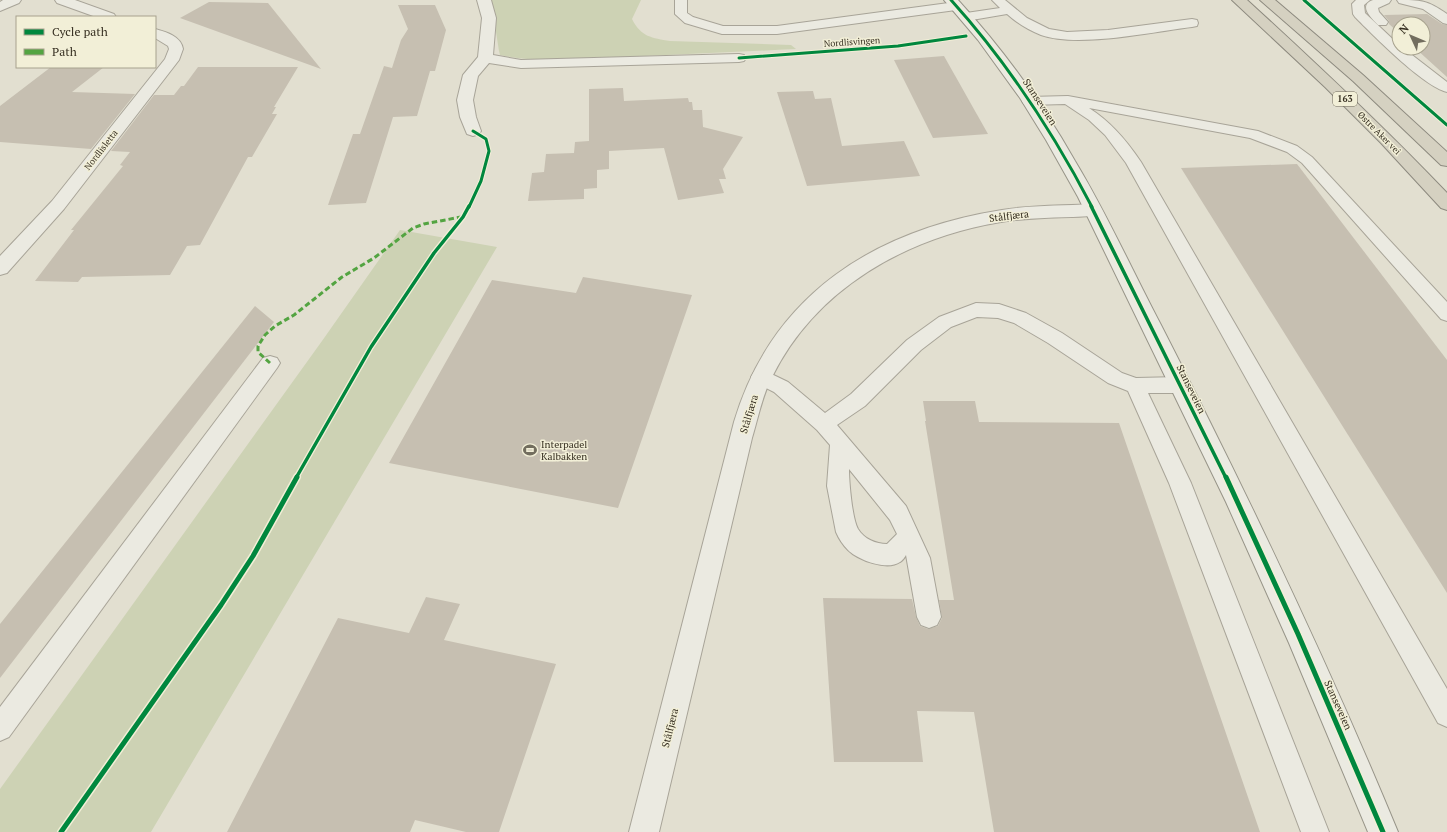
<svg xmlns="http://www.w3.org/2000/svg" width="1447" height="832" font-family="'PT Serif',serif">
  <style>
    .green { fill: #cdd2b4 }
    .building { fill: #c6bfb1 }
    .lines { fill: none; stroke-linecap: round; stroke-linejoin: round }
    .lane-casing { stroke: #a8a498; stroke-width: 2 }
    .street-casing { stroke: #a8a498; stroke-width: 2 }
    .secondary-casing { stroke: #979488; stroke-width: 2 }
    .highway-casing { stroke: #8d8a7f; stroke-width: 2 }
    .lane { fill: #ebeae1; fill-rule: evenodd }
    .street { fill: #ebeae1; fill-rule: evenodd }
    .secondary { fill: #ebeae1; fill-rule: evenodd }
    .highway { fill: #d5d1c1; fill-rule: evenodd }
    .quiet { stroke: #53a441; stroke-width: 3; stroke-dasharray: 5.5 3; stroke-linecap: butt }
    .cycleway-far2-casing { stroke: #f2efd7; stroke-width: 5 }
    .cycleway-far1-casing { stroke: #f2efd7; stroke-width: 6 }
    .cycleway-casing { stroke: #f2efd7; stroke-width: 8 }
    .cycleway-far2 { stroke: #00873e; stroke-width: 3 }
    .cycleway-far1 { stroke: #00873e; stroke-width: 3.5 }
    .cycleway { stroke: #00873e; stroke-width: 5 }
    .labels { text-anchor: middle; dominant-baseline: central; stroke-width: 3; stroke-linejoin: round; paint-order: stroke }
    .far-street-label { font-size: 9px; fill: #362f21; stroke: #f2efd7 }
    .shield { fill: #f2efd7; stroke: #6e6958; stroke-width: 1 }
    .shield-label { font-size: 9px; font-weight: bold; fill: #362f21 }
    .street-label { font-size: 10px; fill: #362f21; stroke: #f2efd7 }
    .poi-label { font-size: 10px; fill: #362f21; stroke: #f2efd7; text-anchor: start }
  </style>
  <rect width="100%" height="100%" fill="#e2dfd0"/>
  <!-- green -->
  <g class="green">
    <path d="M491,0H641L632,19C641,37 652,38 670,41L791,45L796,49C738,52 680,54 622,57C582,59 540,64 500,55L499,51Z"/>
    <path d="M400,230L497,247L151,832H0V789L322,341Z"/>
  </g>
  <!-- building -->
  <g class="building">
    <path d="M209,2L268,3L321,69L180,18Z"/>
    <path d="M398,5H435L446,30L435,71H430L417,116L393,117L366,203L328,205L353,134H360L384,66L392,68L401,40L408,29Z"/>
    <path d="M1427,14L1442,24L1447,25V77L1415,48H1423V24H1399V33L1389,24V21L1384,15Z"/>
    <path d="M944,56L988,134L933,138L894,60Z"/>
    <path d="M51,67H104L72,92L135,94L91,149L0,142V106Z"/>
    <path d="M198,67H298L274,107H276L272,114H277L252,157H248L200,245L187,246L170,275L82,277L78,282L35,281L74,230H71L123,166L120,165L130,152L111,151L154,95H174L181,86H184Z"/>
    <path d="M623,88L624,101L688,98L689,102H692L693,110H702L703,127L743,137L723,169L726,179H719L724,193L678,200L664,148L609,151V169L597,170V188L584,189V199L528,201L532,173L544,172L546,154L574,153L575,142L589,141V89Z"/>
    <path d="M813,91L815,99L831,98L842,146L904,141L920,176L807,186L777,92Z"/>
    <path d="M1297,164L1447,360V593L1181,168Z"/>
    <path d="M583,277L692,295L618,508L389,463L492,280L576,293Z"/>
    <path d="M255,306L274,322L0,678V624Z"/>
    <path d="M923,401H975L979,422L1119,423L1260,832H994L974,712L917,711L923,762H834L823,598L912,599L916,617L920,626L928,629L938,626L942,618L939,600H954L925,421H926Z"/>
    <path d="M426,597L460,604L444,640L556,664L499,832H466L415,820L410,832H227L338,618L409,633Z"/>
  </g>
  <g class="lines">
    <!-- lane casing -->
    <g class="lane-casing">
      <g id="lane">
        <path d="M675,0H687V13L693,17L723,26H777L956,2L960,3L962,6L960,9L956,10L777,34H722L685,23L675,14Z"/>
        <path d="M992,0H1005L1027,18L1049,29L1067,32L1108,30L1192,19L1197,20L1198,23L1197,26L1192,27C1152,32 1078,48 1041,35C1028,30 1017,23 1007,14L966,21L962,20L960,17L962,14L966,13L1000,8Z"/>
        <path d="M1356,0H1370L1364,5L1365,13L1399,45V48H1403L1447,82V92C1423,86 1373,35 1355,17L1353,14L1352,4Z"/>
        <path d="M1373,0H1391L1389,3L1378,8L1379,12L1388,22L1386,25H1378C1371,18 1358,5 1373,0Z"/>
        <path d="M1397,0C1421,0 1427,0 1447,14V24L1443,23L1423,9L1399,3Z"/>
        <path d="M1068,96L1258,131L1297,146L1312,157L1447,302V321L1441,319L1302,163L1287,152L1250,138L1089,108C1110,121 1127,141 1141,162L1447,689V727L1438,723L1126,163L1105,135L1089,120L1065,104L1029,105L1024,104L1022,101L1024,98L1029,97Z"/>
        <path d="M976,303L999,304L1026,313L1062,333L1122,373L1136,378L1180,377L1187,380L1190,385L1187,390L1180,393H1148L1191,483L1329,832H1301L1169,483L1128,391L1108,383L1048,343L1014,323L998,318L977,317L951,327L921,350L865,406L837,425L906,506L930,558L941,617L937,625L929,628L921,625L917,617L906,555C905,557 902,561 900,562C887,571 858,560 848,550C843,545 839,539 836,532L827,486L830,445L817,430L774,392L754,382L751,377L754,372L761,369L788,382L825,413L851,394L907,340L939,317ZM849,469L890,520L897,534L887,544C876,544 864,539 858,529C852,518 849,482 849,469Z"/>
        <path d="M270,356L277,358L280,363L277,368L9,737L0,741V707L263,358Z"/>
      </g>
    </g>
    <!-- street casing -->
    <g class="street-casing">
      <g id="street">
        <path d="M3,0H21L19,3L0,11V2Z"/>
        <path d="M55,0H75L114,14L116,17H96L57,3Z"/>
        <path d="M477,0H491L496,18L493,55L521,60L739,54L744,55L746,58L744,61L739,62L521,68L489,63L478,76L473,100L476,117L481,131L479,134L473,136L467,134L460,117L457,100L463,75L478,57L482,18Z"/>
        <path d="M155,29C166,32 181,36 183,49L179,60L64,209L7,273L0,275V256L52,201L165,59L169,49L168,46L155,38Z"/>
        <path d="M1092,204L1098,206L1101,210L1098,214L1092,216C1062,218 1031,217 1001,222C906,238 816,288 772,377C762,396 758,418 752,438L659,832H629L734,422C772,294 875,230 1002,210C1031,205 1062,206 1092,204Z"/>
      </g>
    </g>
    <!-- secondary casing -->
    <g class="secondary-casing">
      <path id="secondary" d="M944,0H958C1003,49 1042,103 1075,161C1107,214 1132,270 1161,325C1246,491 1327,660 1398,832H1368L1289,643L1226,502L1078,197L1046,140L1020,98L978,40Z"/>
    </g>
    <!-- highway casing -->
    <g class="highway-casing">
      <g id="highway">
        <path d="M1232,0H1247C1316,63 1383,126 1447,193V210L1441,208L1381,143L1325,87Z"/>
        <path d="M1260,0H1275L1363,75L1447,152V166L1441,165L1353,81Z"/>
      </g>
    </g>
    <!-- lane -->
    <use href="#lane" class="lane"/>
    <!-- street -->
    <use href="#street" class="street"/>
    <!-- secondary -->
    <use href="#secondary" class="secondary"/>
    <!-- highway -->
    <use href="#highway" class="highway"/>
    <!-- quiet -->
    <path class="quiet" d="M270,363L258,352V346L265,335L275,326L294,315L342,277L374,258L413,228L424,224L461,217"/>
    <!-- cycleway-far2 casing -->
    <g class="cycleway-far2-casing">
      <g id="cycleway-far2">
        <path d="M951,0C1007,62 1053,132 1092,207"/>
        <path d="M1304,0L1447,125"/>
        <path d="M739,58L898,46L966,36"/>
        <path d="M469,207L481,181L489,151L486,139L473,131"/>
      </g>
    </g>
    <!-- cycleway-far1 casing -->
    <g class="cycleway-far1-casing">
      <g id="cycleway-far1">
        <path d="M1091,206L1226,478"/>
        <path d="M296,478L371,347L434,253L463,217L469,206"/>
      </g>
    </g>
    <!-- cycleway casing -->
    <g class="cycleway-casing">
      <g id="cycleway">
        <path d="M1226,477L1298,634L1383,832"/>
        <path d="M61,832L221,605L253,556L297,477"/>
      </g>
    </g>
    <!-- cycleway-far2 -->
    <use href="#cycleway-far2" class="cycleway-far2"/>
    <!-- cycleway-far1 -->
    <use href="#cycleway-far1" class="cycleway-far1"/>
    <!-- cycleway -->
    <use href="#cycleway" class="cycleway"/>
  </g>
  <!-- icons -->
  <defs>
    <g id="stadium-bare" transform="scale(1.08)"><path d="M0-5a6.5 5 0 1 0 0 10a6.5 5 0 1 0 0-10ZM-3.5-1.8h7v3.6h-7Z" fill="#726d5e" stroke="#f2efd7" stroke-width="2.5" paint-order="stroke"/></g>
  </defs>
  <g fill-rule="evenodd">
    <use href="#stadium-bare" x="530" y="450"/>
  </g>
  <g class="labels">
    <!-- far-street labels -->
    <g class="far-street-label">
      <text transform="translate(852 42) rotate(-4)">Nordlisvingen</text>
      <text transform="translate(1379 133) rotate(45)">Østre Aker vei</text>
      <text transform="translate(101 150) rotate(-52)">Nordlisletta</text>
    </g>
    <!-- shield labels -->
    <rect class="shield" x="1333" y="92" width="24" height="14" rx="3"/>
    <g class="shield-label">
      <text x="1345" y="99">163</text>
    </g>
    <!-- street labels -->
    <g class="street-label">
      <text transform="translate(1040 102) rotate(57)">Stanseveien</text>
      <text transform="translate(1009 216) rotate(-7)">Stålfjæra</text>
      <text transform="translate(1191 389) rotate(64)">Stanseveien</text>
      <text transform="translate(749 414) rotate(-73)">Stålfjæra</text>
      <text transform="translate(1338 705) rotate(66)">Stanseveien</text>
      <text transform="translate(670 728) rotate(-76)">Stålfjæra</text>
    </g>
    <!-- poi labels -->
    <g class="poi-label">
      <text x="541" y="444">Interpadel<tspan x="541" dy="12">Kalbakken</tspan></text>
    </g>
  </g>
  <!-- legend -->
  <rect x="16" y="16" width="140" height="52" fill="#f2efd7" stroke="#a7a28e"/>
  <rect x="24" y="29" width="20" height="6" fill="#00873e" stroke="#a7a28e"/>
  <text x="52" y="36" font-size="12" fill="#362f21">Cycle path</text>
  <rect x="24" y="49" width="20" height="6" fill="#53a441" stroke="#a7a28e"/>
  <text x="52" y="56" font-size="12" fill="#362f21">Path</text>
  <!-- north arrow -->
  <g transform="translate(1411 36) rotate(314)"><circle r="19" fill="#f2efd7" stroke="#a7a28e"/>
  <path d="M0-3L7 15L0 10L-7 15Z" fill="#726d5e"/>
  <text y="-6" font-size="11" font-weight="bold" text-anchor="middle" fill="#362f21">N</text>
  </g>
</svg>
